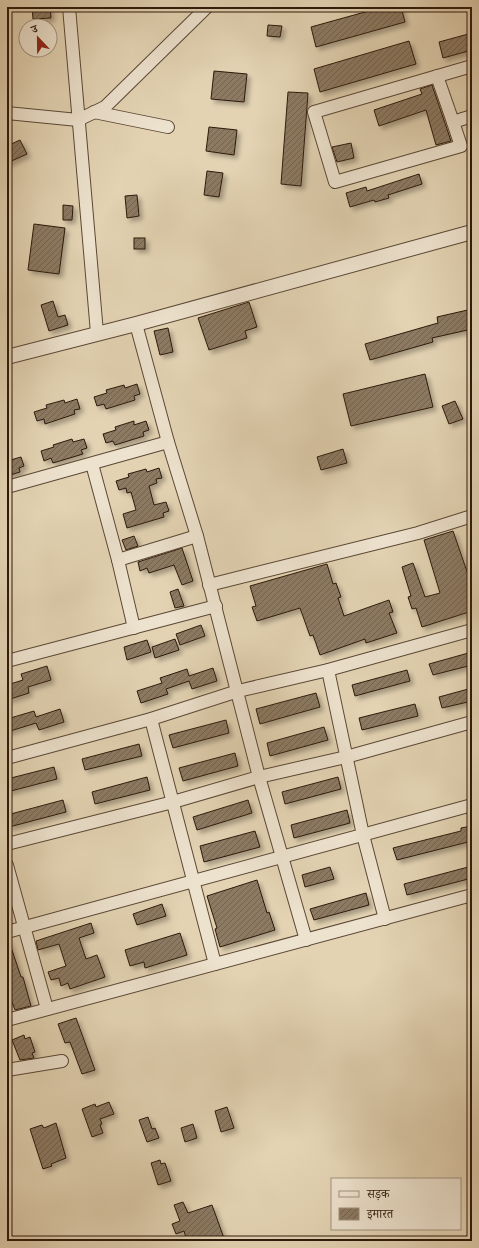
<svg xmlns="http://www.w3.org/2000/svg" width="479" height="1248" font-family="'Libre Caslon Text','Noto Serif Devanagari',serif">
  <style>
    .building { fill: url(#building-hatch); stroke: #2e190c; filter: url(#shadow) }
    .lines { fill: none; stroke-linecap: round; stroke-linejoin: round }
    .minor-casing { stroke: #5b4836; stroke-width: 14 }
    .tertiary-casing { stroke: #5b4836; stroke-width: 16 }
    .minor { stroke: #ede2ce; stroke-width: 12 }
    .tertiary { stroke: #ede2ce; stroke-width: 14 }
  </style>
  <defs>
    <pattern id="building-hatch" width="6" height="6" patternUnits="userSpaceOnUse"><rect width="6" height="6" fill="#8c7a63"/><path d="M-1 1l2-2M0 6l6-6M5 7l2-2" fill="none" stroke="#736350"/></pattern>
    <filter id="shadow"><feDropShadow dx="3.5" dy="3.5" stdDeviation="2" flood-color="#0004"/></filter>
  </defs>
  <rect width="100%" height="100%" fill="#e3d3b3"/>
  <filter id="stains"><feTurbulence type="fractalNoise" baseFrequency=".005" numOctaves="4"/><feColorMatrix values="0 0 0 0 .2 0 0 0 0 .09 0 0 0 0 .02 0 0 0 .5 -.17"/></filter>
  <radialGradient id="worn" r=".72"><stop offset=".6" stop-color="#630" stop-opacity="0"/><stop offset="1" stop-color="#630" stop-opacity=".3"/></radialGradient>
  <!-- building -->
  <g class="building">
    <path d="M32,7H50L51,18L33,19Z"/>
    <path d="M383,7H401L405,22L316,47L311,27Z"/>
    <path d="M268,25L282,26L280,37L267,36Z"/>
    <path d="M472,33V50L443,58L439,42Z"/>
    <path d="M409,41L416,64L320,92L314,69Z"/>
    <path d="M214,71L247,74L244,102L211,99Z"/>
    <path d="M432,85L451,141L436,145L426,110L379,126L374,110L422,94L420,89Z"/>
    <path d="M288,92L308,93L301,186L281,184Z"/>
    <path d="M209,127L237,130L234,155L206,151Z"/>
    <path d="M20,140L27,154L7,163V146Z"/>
    <path d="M351,143L354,158L337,162L332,147Z"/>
    <path d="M207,171L223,173L219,197L204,195Z"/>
    <path d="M419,174L422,184L388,195L389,198L375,202L374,200L350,207L346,193L366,187L367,191Z"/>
    <path d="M137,195L139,216L127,218L125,196Z"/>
    <path d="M63,205L73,206L72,220H63Z"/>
    <path d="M34,224L65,228L59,274L28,270Z"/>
    <rect x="134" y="238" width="11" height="11"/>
    <path d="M53,301L58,317L65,315L68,325L49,331L41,305Z"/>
    <path d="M249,302L257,327L245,331L247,338L209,350L198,318Z"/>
    <path d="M472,309V329L432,338L433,342L370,360L365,344L438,323L437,317Z"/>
    <path d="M168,328L173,352L160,355L154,331Z"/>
    <path d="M425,374L433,407L351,426L343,394Z"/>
    <path d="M137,384L140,394L134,396L135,400L106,409L104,404L97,406L94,397L107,393L106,390L124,385L125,388Z"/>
    <path d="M77,399L80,409L74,410L75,414L45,424L44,419L37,421L34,412L47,408L46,405L64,400L65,403Z"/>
    <path d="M455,401L463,419L449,424L442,406Z"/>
    <path d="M134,421V425L146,421L149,430L143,432L144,436L115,445L113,441L106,443L103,434L116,430L115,427Z"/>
    <path d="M72,439L73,442L84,439L87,448L81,450L83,454L53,463L51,458L44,461L41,451L54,447L53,445Z"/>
    <path d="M343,449L347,463L321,470L317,457Z"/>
    <path d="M21,457L24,466L19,468L20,472L7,476V461Z"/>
    <path d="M159,468L162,478L156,479L157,483L149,486L154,505L166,502L169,511L163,513L164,517L127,528L123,514L136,510L131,492L127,493L126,488L119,490L116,481L129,477L128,474L146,469L147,472Z"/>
    <path d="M453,531L472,586V611L422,627L416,608L412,609L408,597L411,596L402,567L413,563L425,597L440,593L424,540Z"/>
    <path d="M134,536L138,546L126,550L122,540Z"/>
    <path d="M182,548L193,581L182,585L174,565L149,573L147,568L140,571L138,562Z"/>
    <path d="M327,564L333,584L336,583L341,597L338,598L344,616L389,600L393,612L389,613L397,633L366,643L365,639L320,655L313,635L310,636L300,608L257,621L252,607L256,606L250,586Z"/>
    <path d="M178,589L184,606L175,608L170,592Z"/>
    <path d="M201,625L205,636L180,645L176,634Z"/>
    <path d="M175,639L179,650L155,658L152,647Z"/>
    <path d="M147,640L151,652L127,660L124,647Z"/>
    <path d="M472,652V665L433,675L429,664Z"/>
    <path d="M47,666L51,680L28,687L29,693L7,700V685L23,680L21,674Z"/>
    <path d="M213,668L217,681L192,689L189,681L166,689L168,694L141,703L137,691L162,683L160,678L187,669L189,676Z"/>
    <path d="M407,670L410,681L355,696L352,685Z"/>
    <path d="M472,688V701L442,708L439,697Z"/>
    <path d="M316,693L320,707L260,724L256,709Z"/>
    <path d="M415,704L418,716L362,730L359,718Z"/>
    <path d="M60,709L64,722L39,730L36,723L7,732V719L34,711L36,717Z"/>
    <path d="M226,720L229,733L173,748L169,735Z"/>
    <path d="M324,727L328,740L270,756L267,743Z"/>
    <path d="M139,744L142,756L85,770L82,759Z"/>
    <path d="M235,753L238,766L183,781L179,768Z"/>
    <path d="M54,767L57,779L7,792V779Z"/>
    <path d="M147,777L150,790L95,804L92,792Z"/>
    <path d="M338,777L341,789L285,804L282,792Z"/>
    <path d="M63,800L66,812L9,827L7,815Z"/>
    <path d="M248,800L252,813L197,830L193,817Z"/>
    <path d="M347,810L350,823L294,838L291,825Z"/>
    <path d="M472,826V841L397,860L393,848L461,831V828Z"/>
    <path d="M255,831L260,847L204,862L200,846Z"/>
    <path d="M472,866V878L407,895L404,884Z"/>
    <path d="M330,867L334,879L305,887L302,875Z"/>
    <path d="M257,880L267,913L269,912L275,930L220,947L215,929L217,928L207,896Z"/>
    <path d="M366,893L369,905L314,920L310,909Z"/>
    <path d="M162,904L166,916L137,925L133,914Z"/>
    <path d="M91,923L94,933L79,938L86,959L97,955L105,977L70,989L68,983L61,986L59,978L51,980L48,972L66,966L59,944L38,950L36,941Z"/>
    <path d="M180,933L187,955L145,968L144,962L130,966L125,950Z"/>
    <path d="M7,941H9L21,977H23L31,1006L15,1010L12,1002L7,1004Z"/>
    <path d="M76,1018L95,1070L82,1074L70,1042L65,1043L58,1024Z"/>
    <path d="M24,1035L25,1039L30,1037L35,1052L32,1053L34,1058L20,1060L12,1040Z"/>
    <path d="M109,1102L114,1114L100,1119L102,1124L100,1125L103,1133L92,1137L82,1109L95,1104L96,1107Z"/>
    <path d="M227,1107L234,1128L221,1132L215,1111Z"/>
    <path d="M148,1117L152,1129L155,1128L159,1138L147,1142L139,1120Z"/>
    <path d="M56,1123L66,1158L51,1164L52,1166L43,1169L30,1129L42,1125L44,1128Z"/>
    <path d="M193,1124L197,1138L185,1142L181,1128Z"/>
    <path d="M160,1160L161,1164L165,1163L171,1181L158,1185L151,1163Z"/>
    <path d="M183,1202L188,1213L212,1205L225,1241H187L184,1231L176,1234L172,1224L180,1221L174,1205Z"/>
  </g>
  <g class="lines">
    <!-- minor casing -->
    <g class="minor-casing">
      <g id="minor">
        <path d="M69,7L97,333"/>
        <path d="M472,66L314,112L335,182L461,146L453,122L472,116"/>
        <path d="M437,76L453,122"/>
        <path d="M94,112L168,127"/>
        <path d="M7,113L78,120L105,107L207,7"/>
        <path d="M136,324L168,442L197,536L259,777L306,940"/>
        <path d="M92,464L118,560L134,628"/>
        <path d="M7,487L168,442"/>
        <path d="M118,560L197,536"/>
        <path d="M209,585L418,533L472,516"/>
        <path d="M7,661L216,606"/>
        <path d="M328,670L363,835L385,919"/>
        <path d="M151,719L215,964"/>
        <path d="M7,758L151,719L238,691L328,670L472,630"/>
        <path d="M7,844L173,802L259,777L346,757L472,722"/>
        <path d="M7,865L47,1009"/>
        <path d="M7,932L472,805"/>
        <path d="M7,1020L472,895"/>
        <path d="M7,1070L62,1061"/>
      </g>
    </g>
    <!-- tertiary casing -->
    <g class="tertiary-casing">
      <path id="tertiary" d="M7,357L136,324L472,232"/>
    </g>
    <!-- minor -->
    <use href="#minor" class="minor"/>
    <!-- tertiary -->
    <use href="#tertiary" class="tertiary"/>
  </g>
  <!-- margin -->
  <rect width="479" height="1248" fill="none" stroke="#e3d3b3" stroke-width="24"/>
  <rect x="8" y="8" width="463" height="1232" fill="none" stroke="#2e190c" stroke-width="2"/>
  <rect x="12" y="12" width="455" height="1224" fill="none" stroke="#2e190c"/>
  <!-- legend -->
  <rect x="331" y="1178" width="130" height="52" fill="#ede2ce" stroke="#a19280"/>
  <rect x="339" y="1191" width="20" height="6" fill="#ede2ce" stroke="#a19280"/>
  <text x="367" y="1198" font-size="12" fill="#2e190c">सड़क</text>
  <rect x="339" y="1208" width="20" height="12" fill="url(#building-hatch)" stroke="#a19280"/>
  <text x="367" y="1218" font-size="12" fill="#2e190c">इमारत</text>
  <!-- north arrow -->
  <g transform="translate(38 38) rotate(338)"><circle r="19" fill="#ede2ce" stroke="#a19280"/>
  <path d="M0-3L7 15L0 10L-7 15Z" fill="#8f2418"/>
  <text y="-6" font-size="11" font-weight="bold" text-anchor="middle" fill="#2e190c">उ</text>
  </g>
  <rect width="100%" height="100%" filter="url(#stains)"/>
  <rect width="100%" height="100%" fill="url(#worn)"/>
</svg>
